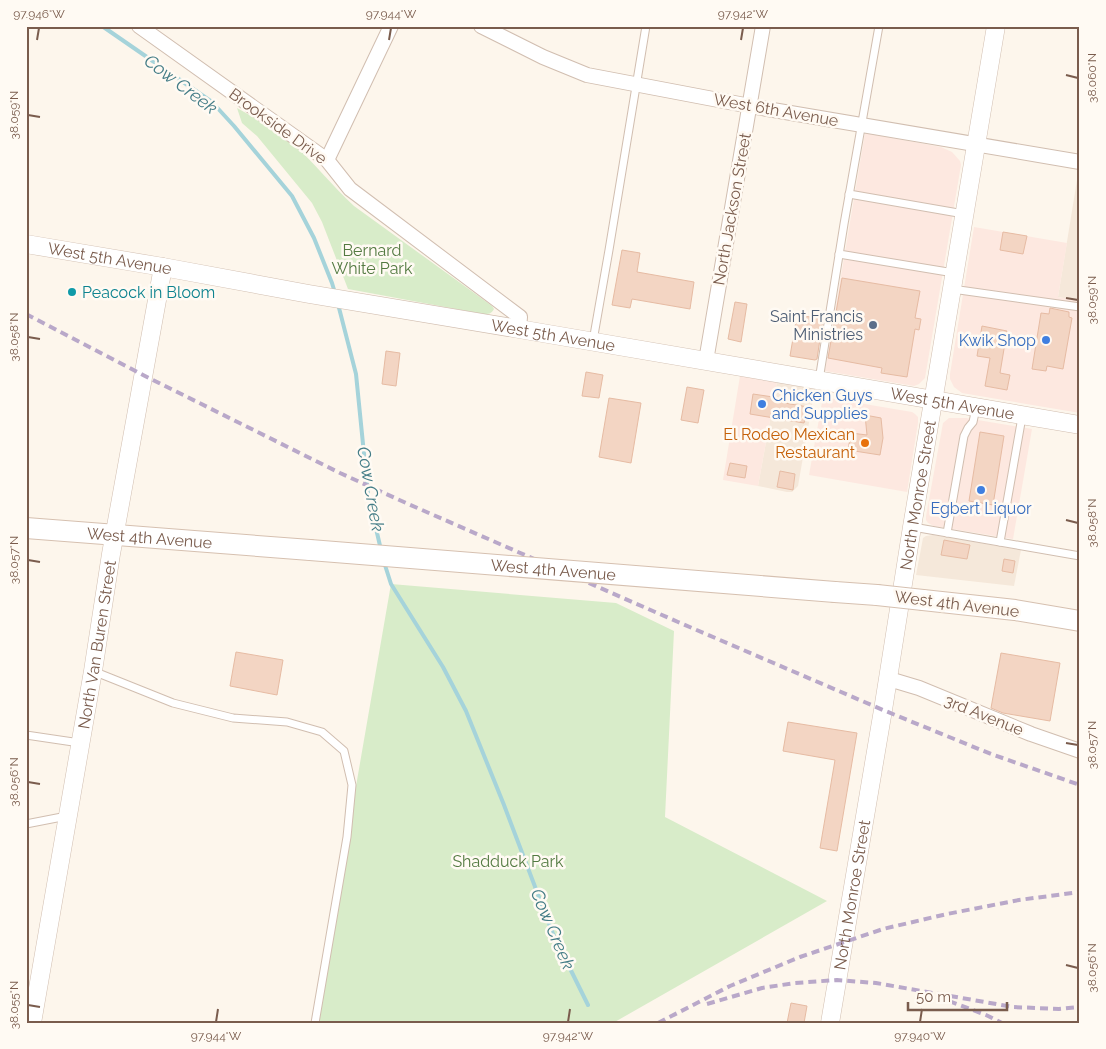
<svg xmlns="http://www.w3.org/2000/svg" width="1106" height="1049" font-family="Raleway,sans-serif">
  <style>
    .residential { fill: #f5e8da }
    .commercial { fill: #fde8e0 }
    .green { fill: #d8ecc9 }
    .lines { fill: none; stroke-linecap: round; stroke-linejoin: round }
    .stream { stroke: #a5d3da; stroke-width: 4 }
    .building { fill: #f3d5c3; stroke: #e6bba3 }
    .service-casing { stroke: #d1beb0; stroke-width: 9 }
    .minor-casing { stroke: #d1beb0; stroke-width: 16 }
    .tertiary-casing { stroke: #d1beb0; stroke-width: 19 }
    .secondary-casing { stroke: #d6c0b0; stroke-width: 22 }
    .service { stroke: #fff; stroke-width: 7 }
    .minor { stroke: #fff; stroke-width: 14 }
    .tertiary { stroke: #fff; stroke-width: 18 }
    .secondary { stroke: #fff; stroke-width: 20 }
    .rail { stroke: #b9a8c9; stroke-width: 4; stroke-dasharray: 8 5; stroke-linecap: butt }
    .secondary-bridge-casing { stroke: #d6c0b0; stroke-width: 22; stroke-linecap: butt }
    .secondary-bridge { stroke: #fff; stroke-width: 20 }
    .ticks { fill: none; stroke: #7a5c4d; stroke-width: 2 }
    .culture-dot { fill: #0f9aa8; stroke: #fffaf3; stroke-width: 2 }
    .service-dot { fill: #5c6f8a; stroke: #fffaf3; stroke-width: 2 }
    .shop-dot { fill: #3f7fe0; stroke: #fffaf3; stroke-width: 2 }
    .food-dot { fill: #e8710a; stroke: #fffaf3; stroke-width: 2 }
    .labels { text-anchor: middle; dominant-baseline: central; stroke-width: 5; stroke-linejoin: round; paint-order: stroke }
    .street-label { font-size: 16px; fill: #7a5c4d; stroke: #fffaf3 }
    .park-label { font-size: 16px; fill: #537a41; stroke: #fffaf3 }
    .culture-label { font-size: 16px; fill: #0d838f; stroke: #fffaf3; text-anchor: start }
    .service-label { font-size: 16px; fill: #4e5e75; stroke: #fffaf3; text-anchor: end }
    .shop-label { font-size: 16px; fill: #366cbe; stroke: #fffaf3; text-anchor: end }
    .food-label { font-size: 16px; fill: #c56008; stroke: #fffaf3; text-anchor: end }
    .water-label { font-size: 18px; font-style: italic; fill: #437c86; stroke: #fffaf3 }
    .neatline { fill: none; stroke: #7a5c4d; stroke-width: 2 }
    .ticks-label { font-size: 12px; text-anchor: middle; fill: #7a5c4d }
  </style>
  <rect width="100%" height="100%" fill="#fdf6ec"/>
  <!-- residential -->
  <g class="residential">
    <path d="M1078,174H1080V301L1058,297Z"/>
    <path d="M777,382L815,388L798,486L792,492H787L758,486Z"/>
    <path d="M933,535L1021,550L1014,586L916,575L923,538L926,536Z"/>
  </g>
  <!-- commercial -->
  <g class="commercial">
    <path d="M865,133L941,147L952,152L960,161L961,165L925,378L919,384L914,386L825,371Z"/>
    <path d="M974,227L1067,243L1058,297L1080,301V413L962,393L954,387L950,379V374Z"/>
    <path d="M740,376L777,382L758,486L723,480Z"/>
    <path d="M823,397L912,412L915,414L918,417V423L907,492L809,475Z"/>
    <path d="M949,418H966L1032,429L1013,539L934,526L928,523L926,520V516L943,423Z"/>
  </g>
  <!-- green -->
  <g class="green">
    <path d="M237,108C256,119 277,129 293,144C315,163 332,186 354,206L488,303L492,306L494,309C491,314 489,314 483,314L348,289L322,222L312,203L257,136L242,123Z"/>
    <path d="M391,584L616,603L674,631L665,817L827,901L613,1023H315Z"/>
  </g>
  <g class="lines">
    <!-- stream -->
    <g class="stream">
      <path d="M102,26L212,102L234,126L292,196L314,238L332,283L335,293"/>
      <path d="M338,304L356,374L368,494L381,550"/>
      <path d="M384,562L391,584L443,667L466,711L504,805L553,934L588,1005"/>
    </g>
  </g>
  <!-- building -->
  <g class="building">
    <path d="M1003,232L1027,236L1023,254L1000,250Z"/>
    <path d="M622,250L640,253L637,272L694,282L690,309L632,299L630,308L612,305Z"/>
    <path d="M842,278L920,291L915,318L921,319L919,330L915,329L907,377L881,373L882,368L828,358Z"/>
    <path d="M735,302L747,304L741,342L728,339Z"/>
    <path d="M1050,308L1069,312V317L1072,318L1063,369L1047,366L1046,371L1032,369L1041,313L1049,314Z"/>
    <path d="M797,315L823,319L817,359L815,360L790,356Z"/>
    <path d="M982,326L1007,331L1000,373L1010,375L1007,390L985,386L990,358L977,356Z"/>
    <path d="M386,351L400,353L396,386L382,384Z"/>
    <path d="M586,372L603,375L599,398L582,396Z"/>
    <path d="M687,387L704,390L698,423L681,420Z"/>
    <path d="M753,394L773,397V401L808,407L804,423L750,414Z"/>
    <path d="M609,398L641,403L631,463L599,457Z"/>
    <path d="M865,415L881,418L883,438L880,455L848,450L851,433L867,435Z"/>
    <path d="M980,432L1004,436L993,505L969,501Z"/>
    <path d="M730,463L747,466L745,478L727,475Z"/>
    <path d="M780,471L795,474L793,490L777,487Z"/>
    <path d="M944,540L970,545L967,559L941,555Z"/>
    <path d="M1004,559L1015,561L1013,573L1002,571Z"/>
    <path d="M236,652L283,660L277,695L230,686Z"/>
    <path d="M1001,653L1060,663L1050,721L1003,713L991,708Z"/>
    <path d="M788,722L857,733L837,851L820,848L835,760L783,751Z"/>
    <path d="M791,1003L807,1006L804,1023H787Z"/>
  </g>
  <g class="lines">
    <!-- service casing -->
    <g class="service-casing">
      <g id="service">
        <path d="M849,194L964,214"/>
        <path d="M839,254L954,273"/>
        <path d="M952,289L1080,307"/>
        <path d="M593,341L609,250L646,26"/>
        <path d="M819,380L844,224L879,26"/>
        <path d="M913,527L1080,556"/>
        <path d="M947,533L964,436L968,428L973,422L976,408"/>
        <path d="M1000,542L1022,417"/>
        <path d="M93,671L173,703L233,718L287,722L322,732L344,751L352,785L347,837L315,1023"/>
        <path d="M26,735L80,743"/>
        <path d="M26,824L67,816"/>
      </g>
    </g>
    <!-- minor casing -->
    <g class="minor-casing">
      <g id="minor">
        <path d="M139,26L327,160L350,189L520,317L519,329"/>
        <path d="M481,26L543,57L587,75L750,106L1080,162"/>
        <path d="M327,160L391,26"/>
        <path d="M706,361L763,26"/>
        <path d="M889,679L919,688L1031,734L1080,751"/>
      </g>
    </g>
    <!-- tertiary casing -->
    <g class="tertiary-casing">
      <g id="tertiary">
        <path id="s1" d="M26,244L163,267L309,294L519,329L1080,425"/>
        <path id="s2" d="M32,1023L93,671L111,554L163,267"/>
        <path id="s3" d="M830,1023L883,710L912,527L996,26"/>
      </g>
    </g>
    <!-- secondary casing -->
    <g class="secondary-casing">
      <g id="secondary">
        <path id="s4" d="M26,528L310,550"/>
        <path d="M835,592L877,595"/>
        <path d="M923,600L1015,610L1080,621"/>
      </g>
    </g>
    <!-- service -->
    <use href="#service" class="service"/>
    <!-- minor -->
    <use href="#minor" class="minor"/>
    <!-- tertiary -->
    <use href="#tertiary" class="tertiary"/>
    <!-- secondary -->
    <use href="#secondary" class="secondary"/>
    <!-- rail -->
    <g class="rail">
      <path d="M26,314L143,375L340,473L406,503L678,622L883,710L991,754L1080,785"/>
      <path d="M949,1001L986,1015L1002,1023"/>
      <path d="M707,1004L762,988L795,983L837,980L876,983L1013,1007L1059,1009L1080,1007"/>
      <path d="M658,1023L730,986L800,957L883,929L947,914L1019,900L1080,892"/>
    </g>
    <!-- secondary-bridge casing -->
    <g class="secondary-bridge-casing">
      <g id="secondary-bridge">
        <path id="s5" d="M310,550L835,592"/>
        <path d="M877,595L923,600"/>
      </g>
    </g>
    <!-- secondary-bridge -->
    <use href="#secondary-bridge" class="secondary-bridge"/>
  </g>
  <!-- ticks -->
  <path class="ticks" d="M37,40L39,28M389,40L391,28M741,40L743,28M1066,75L1078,78M28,115L40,117M1066,298L1078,300M28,337L40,339M1066,520L1078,523M28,560L40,562M1066,743L1078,745M28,782L40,784M1066,965L1078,968M28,1005L40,1007M216,1022L218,1009M568,1022L570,1009M920,1022L922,1009"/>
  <!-- markers -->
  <circle class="culture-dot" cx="72" cy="292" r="5"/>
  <circle class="service-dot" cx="873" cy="325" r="5"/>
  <g class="shop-dot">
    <circle cx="1046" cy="340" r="5"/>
    <circle cx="762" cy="404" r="5"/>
    <circle cx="981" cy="490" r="5"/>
  </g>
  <circle class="food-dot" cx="865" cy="443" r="5"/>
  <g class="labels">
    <!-- street labels -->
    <g class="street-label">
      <text transform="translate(776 110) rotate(10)">West 6th Avenue</text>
      <text transform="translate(278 126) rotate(36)">Brookside Drive</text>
      <text transform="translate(732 209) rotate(-80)">North Jackson Street</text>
      <text stroke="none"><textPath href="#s1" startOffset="85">West 5th Avenue</textPath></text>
      <text stroke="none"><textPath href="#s1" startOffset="535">West 5th Avenue</textPath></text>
      <text stroke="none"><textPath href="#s1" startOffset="940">West 5th Avenue</textPath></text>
      <text stroke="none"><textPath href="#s3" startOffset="535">North Monroe Street</textPath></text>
      <text stroke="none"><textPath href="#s4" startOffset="124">West 4th Avenue</textPath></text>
      <text stroke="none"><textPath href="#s5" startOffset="244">West 4th Avenue</textPath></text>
      <text transform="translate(957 604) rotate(7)">West 4th Avenue</text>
      <text stroke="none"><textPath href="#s2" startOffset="384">North Van Buren Street</textPath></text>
      <text transform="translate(984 715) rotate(22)">3rd Avenue</text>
      <text stroke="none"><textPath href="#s3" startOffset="130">North Monroe Street</textPath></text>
    </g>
    <!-- park labels -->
    <g class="park-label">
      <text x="372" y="250">Bernard<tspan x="372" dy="18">White Park</tspan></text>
      <text x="508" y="861">Shadduck Park</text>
    </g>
    <!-- culture labels -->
    <g class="culture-label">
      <text x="82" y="292">Peacock in Bloom</text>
    </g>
    <!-- service labels -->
    <g class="service-label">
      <text x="863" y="316">Saint Francis<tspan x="863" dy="18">Ministries</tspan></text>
    </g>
    <!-- shop labels -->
    <g class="shop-label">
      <text x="1036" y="340">Kwik Shop</text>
      <text x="772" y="395" text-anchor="start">Chicken Guys<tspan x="772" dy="18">and Supplies</tspan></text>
      <text x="981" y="508" text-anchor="middle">Egbert Liquor</text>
    </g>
    <!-- food labels -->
    <g class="food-label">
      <text x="855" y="434">El Rodeo Mexican<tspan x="855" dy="18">Restaurant</tspan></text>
    </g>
    <!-- water labels -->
    <g class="water-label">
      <text transform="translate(181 84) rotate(37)">Cow Creek</text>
      <text transform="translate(371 489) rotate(80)">Cow Creek</text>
      <text transform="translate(553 929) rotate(67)">Cow Creek</text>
    </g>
  </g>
  <!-- border -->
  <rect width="1106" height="1049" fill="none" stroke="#fffaf3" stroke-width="55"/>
  <!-- scale -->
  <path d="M908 1002v8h99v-8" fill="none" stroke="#7a5c4d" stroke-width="2.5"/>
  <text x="916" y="1002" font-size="15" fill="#7a5c4d" stroke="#fffaf3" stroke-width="4" paint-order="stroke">50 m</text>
  <rect x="28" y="28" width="1050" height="994" class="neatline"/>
  <g class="ticks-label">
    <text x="39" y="18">97.946°W</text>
    <text x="391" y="18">97.944°W</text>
    <text x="743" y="18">97.942°W</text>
    <text transform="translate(1092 78) rotate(-90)" y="4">38.060°N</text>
    <text transform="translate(14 115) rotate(-90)" y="4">38.059°N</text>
    <text transform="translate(1092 300) rotate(-90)" y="4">38.059°N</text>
    <text transform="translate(14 337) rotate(-90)" y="4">38.058°N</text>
    <text transform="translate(1092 523) rotate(-90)" y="4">38.058°N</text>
    <text transform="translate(14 560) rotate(-90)" y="4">38.057°N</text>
    <text transform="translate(1092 745) rotate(-90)" y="4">38.057°N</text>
    <text transform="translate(14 782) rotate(-90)" y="4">38.056°N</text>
    <text transform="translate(1092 968) rotate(-90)" y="4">38.056°N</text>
    <text transform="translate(14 1005) rotate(-90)" y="4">38.055°N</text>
    <text x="216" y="1040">97.944°W</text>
    <text x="568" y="1040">97.942°W</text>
    <text x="920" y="1040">97.940°W</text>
  </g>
</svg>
